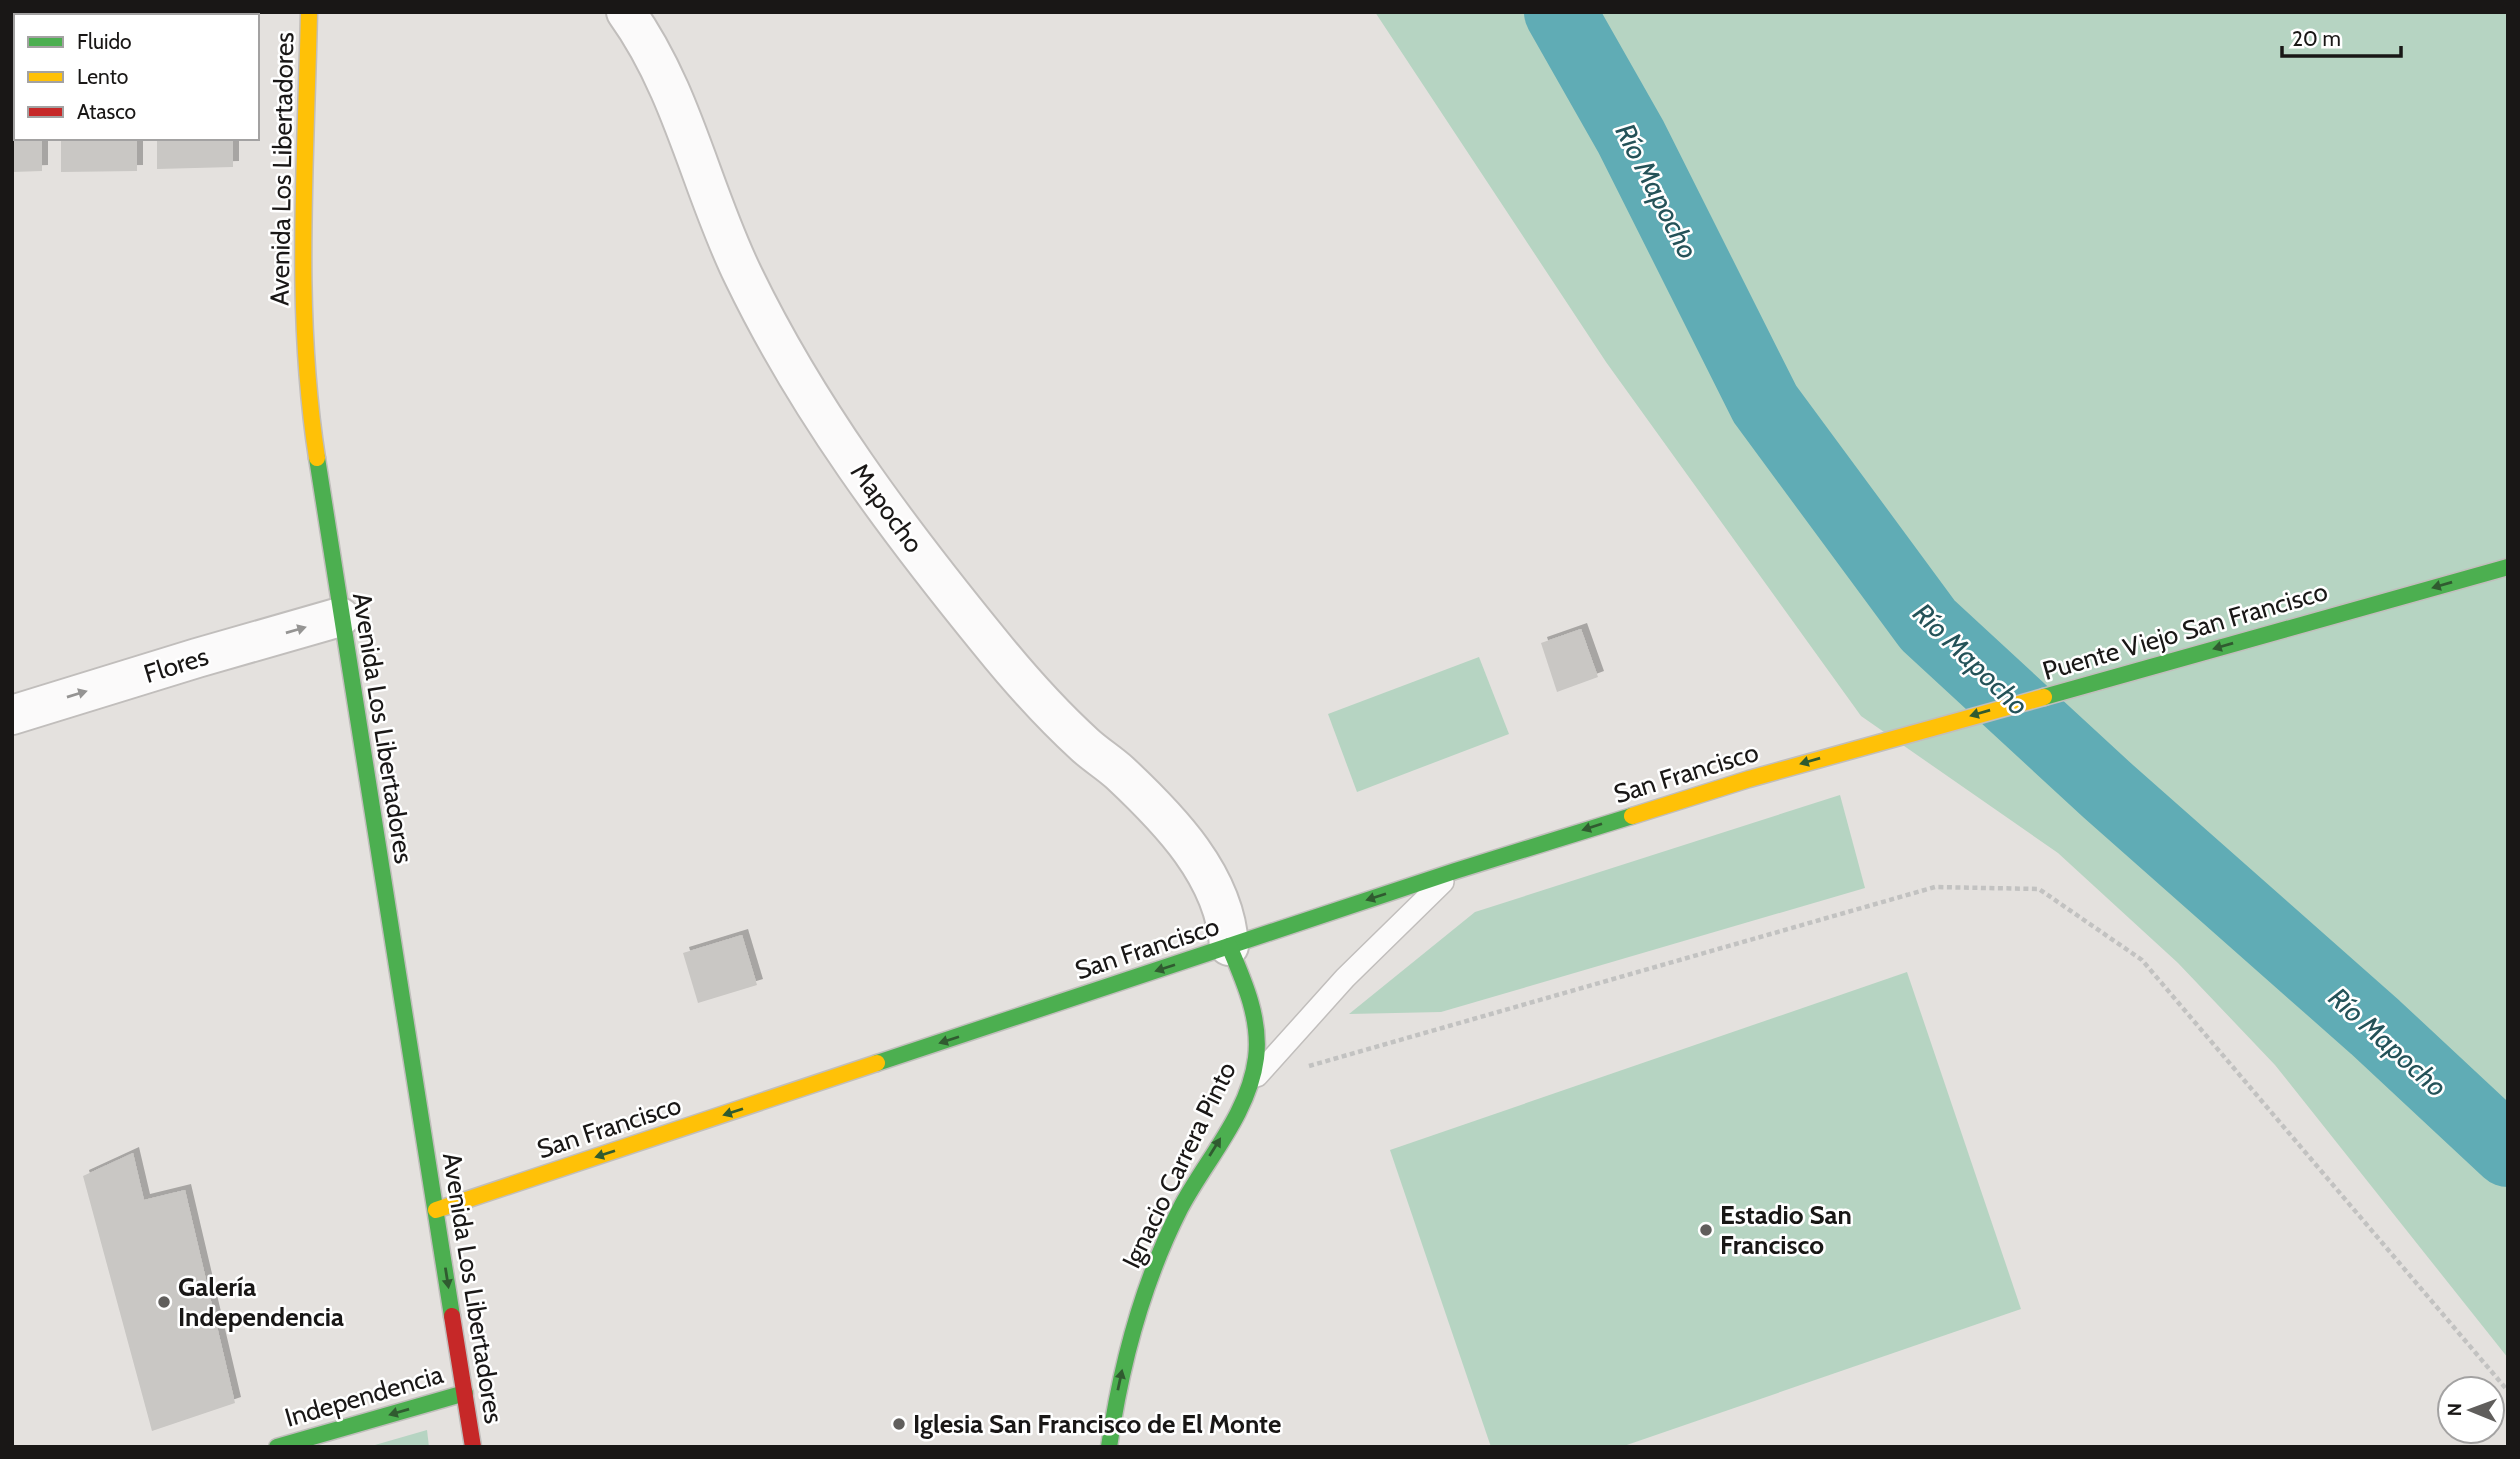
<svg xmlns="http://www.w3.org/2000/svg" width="2520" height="1459" font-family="Cabin,sans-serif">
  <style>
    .green { fill: #b6d4c2 }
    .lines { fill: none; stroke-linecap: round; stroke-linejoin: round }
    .river { stroke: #60acb5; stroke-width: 72 }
    .building { fill: #c9c7c4; filter: url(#shadow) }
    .lane-casing { stroke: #c1bebc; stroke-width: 24 }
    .street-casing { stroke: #c1bebc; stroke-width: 42 }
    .fast-casing { stroke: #c1bebc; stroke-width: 19 }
    .slow-casing { stroke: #c1bebc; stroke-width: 19 }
    .jam-casing { stroke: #c1bebc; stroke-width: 19 }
    .path { stroke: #c2c2c1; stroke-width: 4.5; stroke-dasharray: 5 3.5; stroke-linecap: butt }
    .lane { stroke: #fbfafa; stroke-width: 21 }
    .street { stroke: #fbfafa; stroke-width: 38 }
    .fast { stroke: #4caf50; stroke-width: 16 }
    .slow { stroke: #ffc107; stroke-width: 16 }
    .jam { stroke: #c62828; stroke-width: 16 }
    .oneway { fill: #305b30 }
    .oneway2 { fill: #959493 }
    .poi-dot { fill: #605e5c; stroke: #fff; stroke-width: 2.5 }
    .labels { text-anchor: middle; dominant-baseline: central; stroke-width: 5; stroke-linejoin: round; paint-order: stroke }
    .street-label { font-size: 26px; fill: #191716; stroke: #fff }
    .poi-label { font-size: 26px; font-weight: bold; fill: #191716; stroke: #fff; text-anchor: start }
    .water-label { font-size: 28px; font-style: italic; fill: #245258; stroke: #fff }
  </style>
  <defs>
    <filter id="shadow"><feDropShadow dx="6" dy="-6" stdDeviation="0" flood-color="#0004"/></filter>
  </defs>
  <rect width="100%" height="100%" fill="#e4e1de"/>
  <!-- green -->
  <g class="green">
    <path d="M1375,12H2508V1358L2275,1065L2178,963L2058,853L1861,716L1606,362Z"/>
    <path d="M1479,657L1509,734L1357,792L1328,714Z"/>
    <path d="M1840,795L1865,888L1441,1012L1349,1014L1475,912Z"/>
    <path d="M1907,972L2021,1309L1621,1447H1491L1390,1150Z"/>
    <path d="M427,1430L429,1447H368Z"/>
  </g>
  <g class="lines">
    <!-- river -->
    <path class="river" d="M1560,12L1631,137L1765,404L1928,625L2108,791L2375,1027L2508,1151"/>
  </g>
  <!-- building -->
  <g class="building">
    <path d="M12,12H76V16H16V51H12Z"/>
    <path d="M12,110H16V138H42V171L12,172Z"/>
    <path d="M61,138H137V171L61,172Z"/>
    <path d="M157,138H233V167L157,169Z"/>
    <path d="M1581,629L1598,677L1557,692L1541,643Z"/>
    <path d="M742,935L757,985L698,1003L683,953Z"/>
    <path d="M133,1153L144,1200L185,1190L235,1403L152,1431L83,1176Z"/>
  </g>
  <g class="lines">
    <!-- lane casing -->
    <g class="lane-casing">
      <path id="lane" d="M1257,1076L1345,978L1443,882"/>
    </g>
    <!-- street casing -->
    <g class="street-casing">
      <g id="street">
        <path d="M626,12C683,91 701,189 743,275C807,408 896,527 989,641C1018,677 1051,714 1085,745C1096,755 1109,763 1120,773C1169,819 1225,876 1229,946"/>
        <path d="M12,78H16"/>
        <path d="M12,715L197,658L340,617"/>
      </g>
    </g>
    <!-- fast casing -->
    <g class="fast-casing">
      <g id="fast">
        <path d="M317,458L452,1316"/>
        <path d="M2044,697L2508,567"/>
        <path d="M877,1063L1455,871L1632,816"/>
        <path d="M277,1447L465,1393"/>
        <path d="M1109,1447C1121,1364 1142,1284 1180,1209C1205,1161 1249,1114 1256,1058C1261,1019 1244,981 1229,946"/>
      </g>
    </g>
    <!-- slow casing -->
    <g class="slow-casing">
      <g id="slow">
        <path d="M309,12C306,160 294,311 317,458"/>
        <path d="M1632,816L1749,779L2044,697"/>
        <path d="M436,1210L877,1063"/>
      </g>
    </g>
    <!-- jam casing -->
    <g class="jam-casing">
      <path id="jam" d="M452,1316L473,1447"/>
    </g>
    <!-- path -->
    <path class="path" d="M1309,1066L1935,887L2039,889L2142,960L2508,1391"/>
    <!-- lane -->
    <use href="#lane" class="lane"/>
    <!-- street -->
    <use href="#street" class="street"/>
    <!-- fast -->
    <use href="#fast" class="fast"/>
    <!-- slow -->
    <use href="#slow" class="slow"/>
    <!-- jam -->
    <use href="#jam" class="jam"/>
  </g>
  <!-- one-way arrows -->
  <defs><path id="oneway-solid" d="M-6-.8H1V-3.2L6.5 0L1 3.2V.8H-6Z" transform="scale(1.75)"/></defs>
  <g class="oneway">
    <use href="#oneway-solid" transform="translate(2442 585) rotate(164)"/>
    <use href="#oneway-solid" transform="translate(2223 646) rotate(164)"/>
    <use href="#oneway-solid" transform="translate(1980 713) rotate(164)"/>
    <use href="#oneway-solid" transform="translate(1810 761) rotate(164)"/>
    <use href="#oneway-solid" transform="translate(1592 827) rotate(162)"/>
    <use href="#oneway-solid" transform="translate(1376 897) rotate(162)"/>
    <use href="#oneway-solid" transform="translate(1165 968) rotate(162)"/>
    <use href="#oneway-solid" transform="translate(949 1040) rotate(162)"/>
    <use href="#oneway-solid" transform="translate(733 1112) rotate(162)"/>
    <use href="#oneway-solid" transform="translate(1215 1147) rotate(-58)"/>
    <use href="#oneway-solid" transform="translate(605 1154) rotate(162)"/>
    <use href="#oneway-solid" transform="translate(447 1278) rotate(81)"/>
    <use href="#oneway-solid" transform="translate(1120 1380) rotate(-78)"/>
    <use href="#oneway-solid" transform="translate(399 1412) rotate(164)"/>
  </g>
  <g class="oneway2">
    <use href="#oneway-solid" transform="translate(296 630) rotate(-16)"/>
    <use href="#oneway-solid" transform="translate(77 694) rotate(-17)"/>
  </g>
  <!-- markers -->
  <g class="poi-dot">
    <circle cx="1706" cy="1230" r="7"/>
    <circle cx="164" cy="1302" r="7"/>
    <circle cx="899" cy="1424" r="7"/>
  </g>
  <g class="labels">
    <!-- street labels -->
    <g class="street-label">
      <text transform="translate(282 169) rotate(-89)">Avenida Los Libertadores</text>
      <text transform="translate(887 508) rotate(54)">Mapocho</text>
      <text transform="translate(2185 631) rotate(-16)">Puente Viejo San Francisco</text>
      <text transform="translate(176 665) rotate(-17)">Flores</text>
      <text transform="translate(383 728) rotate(81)">Avenida Los Libertadores</text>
      <text transform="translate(1686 773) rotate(-17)">San Francisco</text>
      <text transform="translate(1147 948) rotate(-18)">San Francisco</text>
      <text transform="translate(609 1127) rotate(-18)">San Francisco</text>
      <text transform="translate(1179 1165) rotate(-64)">Ignacio Carrera Pinto</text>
      <text transform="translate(473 1288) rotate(81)">Avenida Los Libertadores</text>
      <text transform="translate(364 1396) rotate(-16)">Independencia</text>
    </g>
    <!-- poi labels -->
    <g class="poi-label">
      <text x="1720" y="1215">Estadio San<tspan x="1720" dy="30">Francisco</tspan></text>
      <text x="178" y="1287">Galería<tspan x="178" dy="30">Independencia</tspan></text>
      <text x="913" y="1424">Iglesia San Francisco de El Monte</text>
    </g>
    <!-- water labels -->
    <g class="water-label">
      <text transform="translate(1657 191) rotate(63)">Río Mapocho</text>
      <text transform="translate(1971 659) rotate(44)">Río Mapocho</text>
      <text transform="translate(2388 1042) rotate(42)">Río Mapocho</text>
    </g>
  </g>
  <!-- border -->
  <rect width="2520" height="1459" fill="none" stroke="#191716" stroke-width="28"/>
  <!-- legend -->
  <rect x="14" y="14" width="245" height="126" fill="#ffffff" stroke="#a3a2a2" stroke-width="2"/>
  <rect x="28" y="37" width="35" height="10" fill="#4caf50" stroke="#a3a2a2" stroke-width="2"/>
  <text x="77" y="49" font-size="21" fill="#191716">Fluido</text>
  <rect x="28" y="72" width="35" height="10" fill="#ffc107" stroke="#a3a2a2" stroke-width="2"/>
  <text x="77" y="84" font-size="21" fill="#191716">Lento</text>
  <rect x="28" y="107" width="35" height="10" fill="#c62828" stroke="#a3a2a2" stroke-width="2"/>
  <text x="77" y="119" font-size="21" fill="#191716">Atasco</text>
  <!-- north arrow -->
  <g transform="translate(2471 1410) rotate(271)"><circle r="33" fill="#ffffff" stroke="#a3a2a2" stroke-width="2"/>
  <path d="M0-5L12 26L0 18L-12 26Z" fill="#605e5c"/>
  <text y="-10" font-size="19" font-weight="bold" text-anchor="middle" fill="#191716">N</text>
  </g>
  <!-- scale -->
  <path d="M2282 46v10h119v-10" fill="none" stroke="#191716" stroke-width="3.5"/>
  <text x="2292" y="46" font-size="21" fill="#191716" stroke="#ffffff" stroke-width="5" paint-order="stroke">20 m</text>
</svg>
